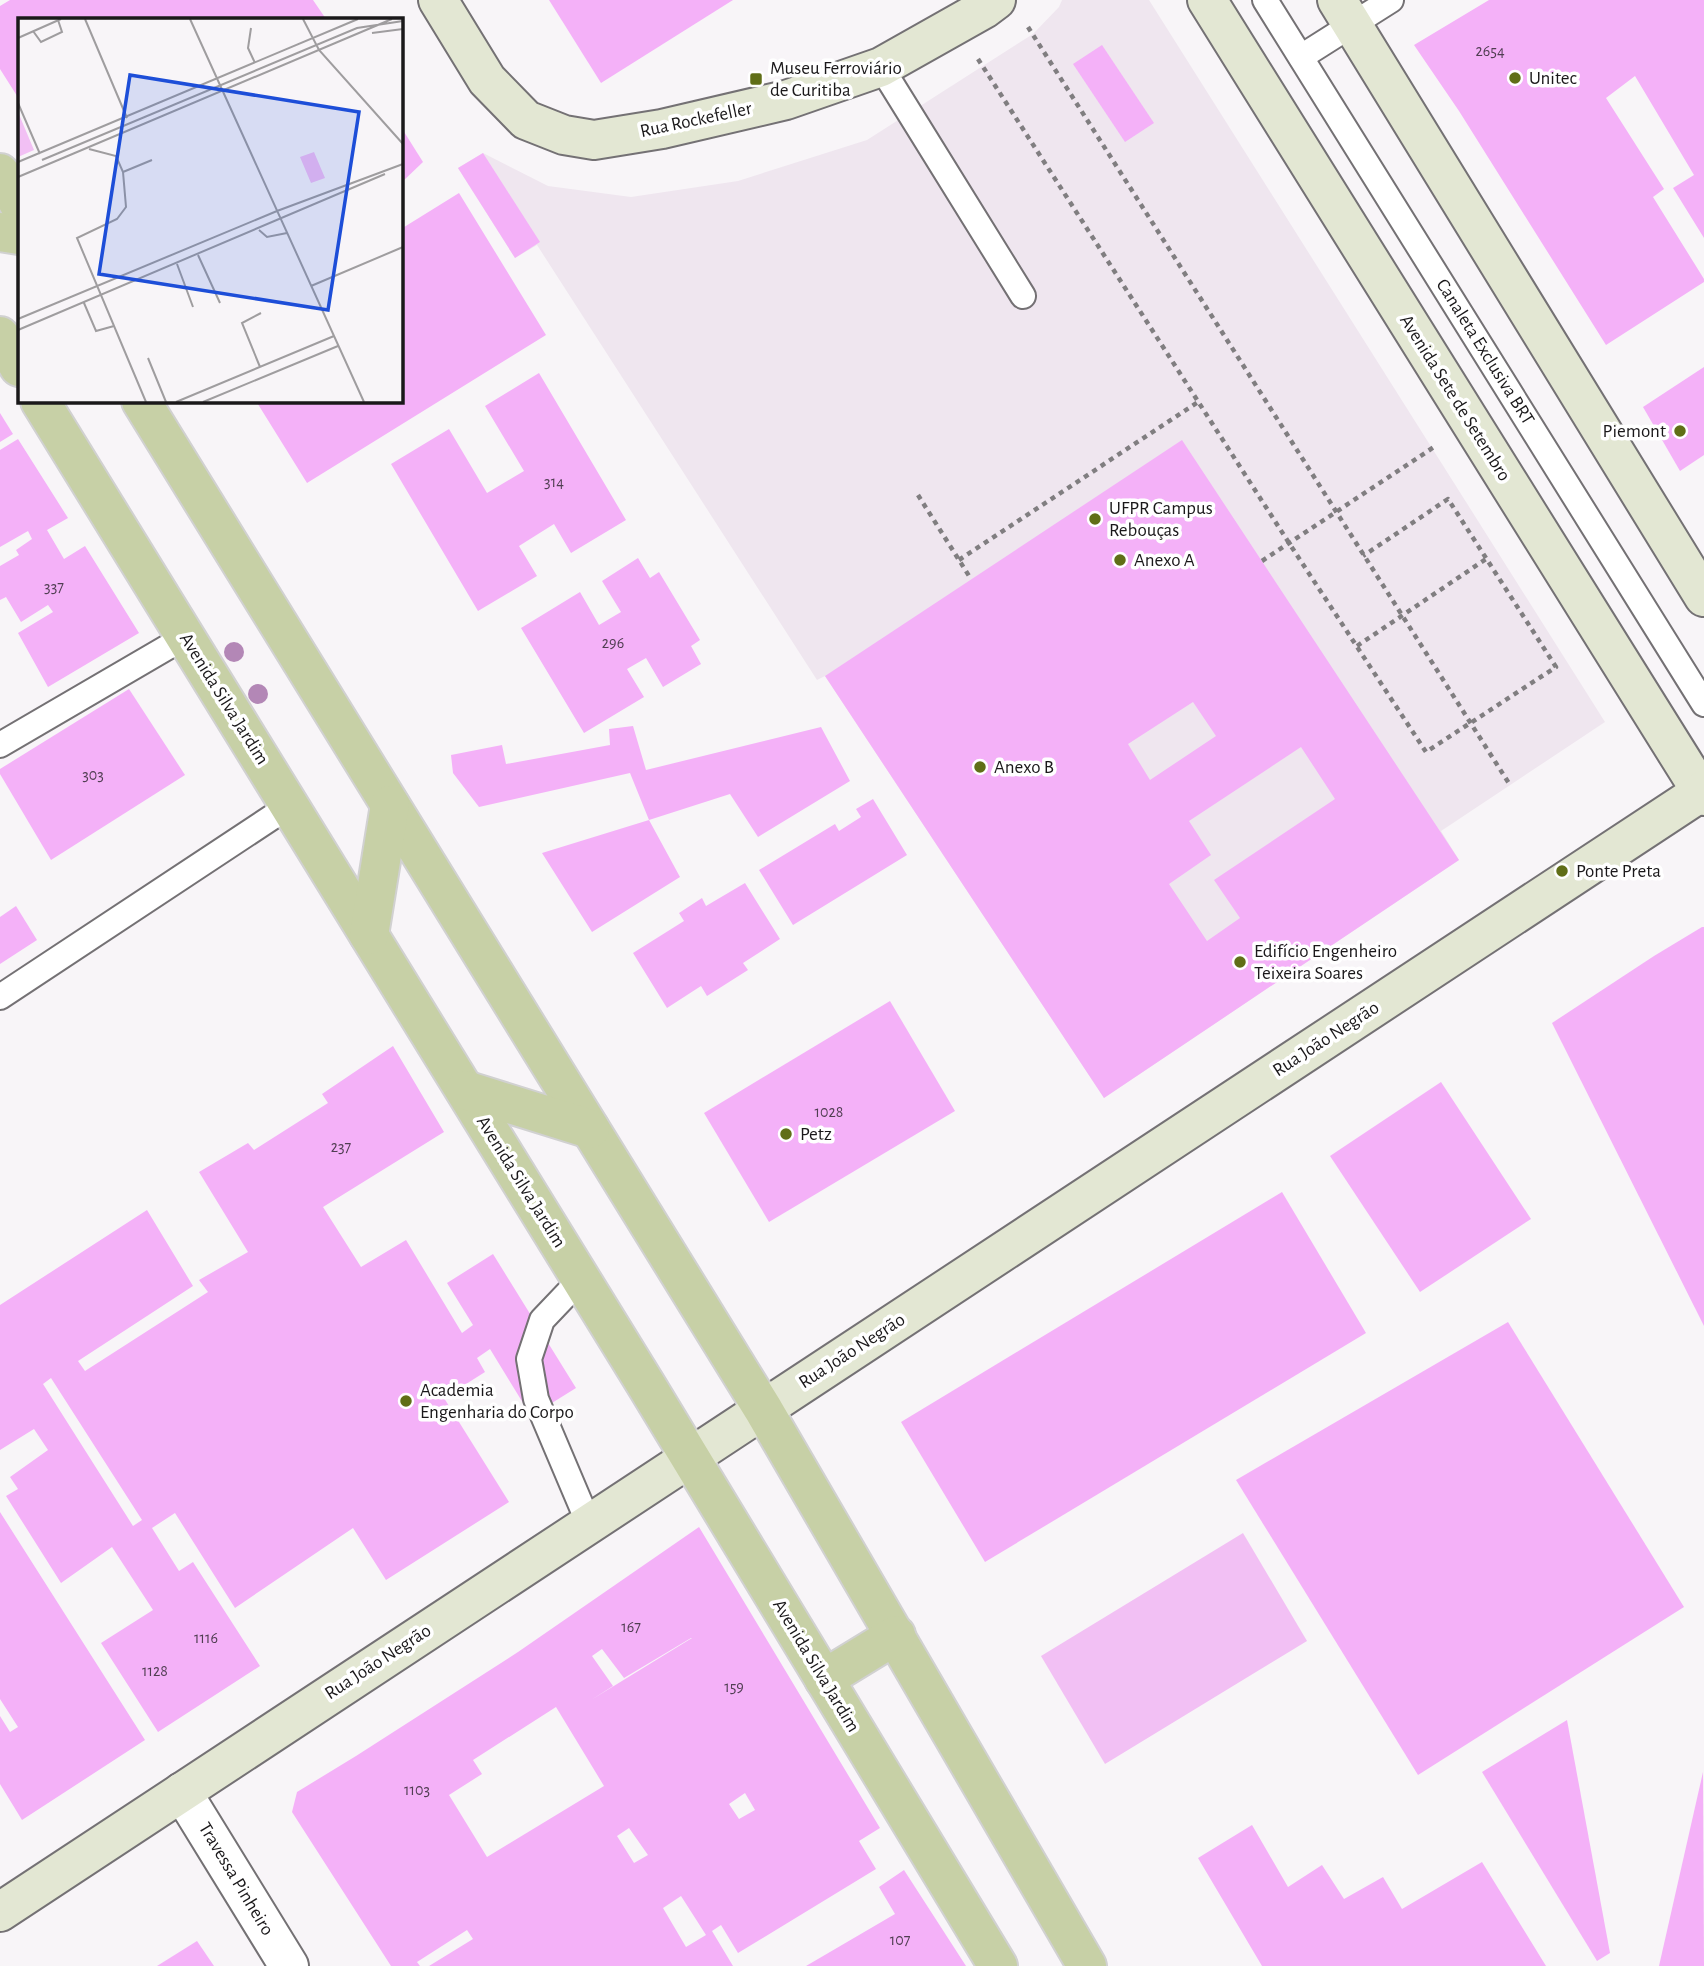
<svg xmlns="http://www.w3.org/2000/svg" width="1704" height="1966" font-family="'Alegreya Sans',sans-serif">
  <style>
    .built { fill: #efe6ef }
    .green { fill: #f2c0f4 }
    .building { fill: #f4b1f8; fill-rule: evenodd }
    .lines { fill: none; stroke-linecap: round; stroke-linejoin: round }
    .lane-casing { stroke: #747174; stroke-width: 28 }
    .street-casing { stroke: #747174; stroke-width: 42 }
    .secondary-casing { stroke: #747174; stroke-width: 42 }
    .primary-casing { stroke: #d1d1d1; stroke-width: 42 }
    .path { stroke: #807e80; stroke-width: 4.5; stroke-dasharray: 5 5; stroke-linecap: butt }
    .lane { stroke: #fff; stroke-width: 24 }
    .street { stroke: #fff; stroke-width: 38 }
    .secondary { stroke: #e3e7d3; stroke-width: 38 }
    .primary { stroke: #c7d0a6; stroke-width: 38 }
    .tree { fill: #b387b6 }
    .poi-dot { fill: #606e17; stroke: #fff; stroke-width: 2.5 }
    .labels { text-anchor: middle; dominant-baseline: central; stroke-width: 7; stroke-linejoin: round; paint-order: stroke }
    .number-label { font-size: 16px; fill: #503e52 }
    .poi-label { font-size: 19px; fill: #1a181a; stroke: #fff; text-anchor: start }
    .street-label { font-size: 19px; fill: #1a181a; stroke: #fff }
    .inset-road { fill: none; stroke: #9f9d9f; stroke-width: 2 }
    .view { fill: #1d4ed8; fill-opacity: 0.15; stroke: #1d4ed8; stroke-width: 3.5 }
    .inset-edge { fill: none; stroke: #1a181a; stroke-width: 3.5 }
  </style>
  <rect width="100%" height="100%" fill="#f8f5f8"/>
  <!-- built -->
  <path class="built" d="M1062,0H1149L1605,722L1441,831L1459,860L1104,1098L825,676L817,680L537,245L515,258L458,168L483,153L548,186L631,197L738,181L867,140L1033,34L1059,7Z"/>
  <!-- green -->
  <path class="green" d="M1243,1533L1307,1641L1105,1764L1041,1656Z"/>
  <!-- building -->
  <g class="building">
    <path d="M10,0H313L326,19H19V99L0,69V6Z"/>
    <path d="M549,0H733L601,83Z"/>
    <path d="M1489,0H1704V238L1673,188L1694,175L1635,76L1606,98L1664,189L1653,197L1704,279V282L1606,345L1459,111L1414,45Z"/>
    <path d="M1102,45L1154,123L1125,142L1073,64Z"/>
    <path d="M401,127L423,162L401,183Z"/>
    <path d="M483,153L540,242L515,258L458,168Z"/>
    <path d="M459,193L546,335L307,483L256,401H401V229Z"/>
    <path d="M1704,367V455L1680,471L1643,407Z"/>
    <path d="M539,373L626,520L571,553L554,524L519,546L537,576L478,611L391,464L449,429L487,493L524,471L485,406Z"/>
    <path d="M0,413L13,434L0,442Z"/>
    <path d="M18,439L68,518L47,530L64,559L85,546L139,633L48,687L18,633L53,612L48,605L21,622L6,597L0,600V566L19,555L16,550L32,539L28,531L0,547V450Z"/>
    <path d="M1182,440L1459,860L1104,1098L825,676ZM1193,702L1216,736L1150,780L1128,744ZM1301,747L1335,799L1214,880L1240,918L1207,941L1169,884L1211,855L1189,821Z"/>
    <path d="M638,558L650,578L659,572L700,640L691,646L701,664L663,687L646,658L627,669L644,697L584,733L521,628L580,592L599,625L621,612L602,581Z"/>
    <path d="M129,689L185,775L51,860L0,774V769Z"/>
    <path d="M633,726L646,770L821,727L850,781L758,837L730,794L649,820L680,877L592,932L542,853L649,820L630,773L479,807L453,773L451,755L502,745L506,764L610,745L609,729Z"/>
    <path d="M873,799L907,855L793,925L759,870L835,824L839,831L861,817L856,809Z"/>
    <path d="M745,883L780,939L743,963L748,970L707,996L701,986L667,1008L633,953L684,921L679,913L702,898L706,906Z"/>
    <path d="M16,906L37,940L0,964V917Z"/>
    <path d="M1702,927H1704V1326L1552,1023L1654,956Z"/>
    <path d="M890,1001L955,1111L769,1222L704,1113Z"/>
    <path d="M393,1046L444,1132L323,1207L361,1267L406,1240L462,1333L473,1325L447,1283L493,1254L576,1388L531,1416L490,1349L477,1358L485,1372L444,1398L509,1502L386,1580L353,1528L235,1608L175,1513L152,1528L179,1571L193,1562L260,1666L158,1732L101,1643L153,1610L112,1547L61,1583L6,1496L18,1489L10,1477L48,1450L34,1429L0,1450V1305L147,1210L193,1286L78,1361L85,1371L208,1292L199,1280L248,1252L199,1172L248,1143L254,1150L328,1103L322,1094ZM51,1378L142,1520L133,1526L43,1384Z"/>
    <path d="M1441,1082L1531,1219L1420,1292L1330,1156Z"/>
    <path d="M1282,1192L1366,1333L985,1562L901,1422Z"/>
    <path d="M1508,1322L1684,1607L1418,1775L1236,1480Z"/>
    <path d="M0,1512L145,1740L22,1820L0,1784V1716L10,1732L18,1727L0,1699Z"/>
    <path d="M699,1527L880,1828L859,1841L876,1869L738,1953L721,1925L712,1931L733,1966H429L473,1939L467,1930L417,1962L420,1966H391L292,1812L297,1792L356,1756L518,1652ZM691,1638H692L591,1700L613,1686L592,1656L602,1649L624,1678ZM556,1707L604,1786L487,1857L449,1795L482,1774L473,1760ZM745,1793L755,1810L739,1819L729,1804ZM629,1828L648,1855L634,1863L617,1836ZM681,1896L706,1935L686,1947L663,1908Z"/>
    <path d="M1567,1720L1610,1953L1597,1961L1482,1772Z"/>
    <path d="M1703,1772L1704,1966H1659Z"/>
    <path d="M1252,1825L1288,1887L1322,1865L1344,1899L1383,1877L1402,1909L1482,1862L1546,1966H1262L1198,1858Z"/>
    <path d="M904,1870L966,1966H806L895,1914L879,1887Z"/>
    <path d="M197,1941L214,1966H157Z"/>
  </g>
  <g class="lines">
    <!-- lane casing -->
    <g class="lane-casing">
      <g id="lane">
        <path d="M1265,0L1704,704"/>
        <path d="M1301,57L1391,0"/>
        <path d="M881,67L1023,296"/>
        <path d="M0,745L185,637"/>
        <path d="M0,997L289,806"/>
        <path d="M581,1279L542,1320L529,1359L536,1399L589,1524"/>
      </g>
    </g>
    <!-- street casing -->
    <g class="street-casing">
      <path id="street" d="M182,1792L289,1966"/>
    </g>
    <!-- secondary casing -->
    <g class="secondary-casing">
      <g id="secondary">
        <path d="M438,0L487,80L526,120L564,135L594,140L662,129L786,100L881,67L984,9L996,0"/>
        <path d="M1207,0L1704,796"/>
        <path d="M1337,0L1704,597"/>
        <path d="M0,1912L1704,790"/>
      </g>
    </g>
    <!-- primary casing -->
    <g class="primary-casing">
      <g id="primary">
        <path d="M0,173L19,204"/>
        <path d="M0,232L19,235"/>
        <path d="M0,336L19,367"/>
        <path d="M40,401L648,1388L998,1966"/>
        <path d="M141,401L763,1409L1087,1966"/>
        <path d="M369,935L390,805"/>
        <path d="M465,1090L590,1129"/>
        <path d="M824,1679L896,1635"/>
      </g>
    </g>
    <!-- path -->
    <g class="path">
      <path d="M1028,27L1510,785"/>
      <path d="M978,59L1289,543L1426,752L1556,667L1448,499L1363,556"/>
      <path d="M918,495L971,579"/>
      <path d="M959,560L1198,402"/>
      <path d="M1262,561L1437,445"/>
      <path d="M1357,646L1486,559"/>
    </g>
    <!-- lane -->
    <use href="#lane" class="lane"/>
    <!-- street -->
    <use href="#street" class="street"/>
    <!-- secondary -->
    <use href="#secondary" class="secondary"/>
    <!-- primary -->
    <use href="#primary" class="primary"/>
  </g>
  <!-- trees -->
  <g class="tree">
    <circle cx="234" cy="652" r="10"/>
    <circle cx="258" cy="694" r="10"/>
  </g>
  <!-- markers -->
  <g class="poi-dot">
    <circle cx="1515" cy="78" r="7"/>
    <rect x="749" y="72" width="14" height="14" rx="3.5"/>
    <circle cx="1680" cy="431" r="7"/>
    <circle cx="1095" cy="519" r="7"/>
    <circle cx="1120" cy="560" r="7"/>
    <circle cx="980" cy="767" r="7"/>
    <circle cx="1562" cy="871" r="7"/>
    <circle cx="1240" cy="962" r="7"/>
    <circle cx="786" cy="1134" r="7"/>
    <circle cx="406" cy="1401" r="7"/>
  </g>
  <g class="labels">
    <!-- number labels -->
    <g class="number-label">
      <text x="1490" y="51">2654</text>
      <text x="554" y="482">314</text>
      <text x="54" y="587">337</text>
      <text x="613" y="643">296</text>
      <text x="93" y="775">303</text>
      <text x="829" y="1112">1028</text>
      <text x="341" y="1147">237</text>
      <text x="631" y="1627">167</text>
      <text x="206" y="1638">1116</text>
      <text x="155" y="1671">1128</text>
      <text x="734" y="1687">159</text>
      <text x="417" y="1790">1103</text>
      <text x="900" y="1940">107</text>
    </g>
    <!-- poi labels -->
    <g class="poi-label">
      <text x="770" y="68">Museu Ferroviário<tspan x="770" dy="22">de Curitiba</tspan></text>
      <text x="1529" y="78">Unitec</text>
      <text x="1666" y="431" text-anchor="end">Piemont</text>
      <text x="1109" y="508">UFPR Campus<tspan x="1109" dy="22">Rebouças</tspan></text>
      <text x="1134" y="560">Anexo A</text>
      <text x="994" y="767">Anexo B</text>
      <text x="1576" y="871">Ponte Preta</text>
      <text x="1254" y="951">Edifício Engenheiro<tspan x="1254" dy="22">Teixeira Soares</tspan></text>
      <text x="800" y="1134">Petz</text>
      <text x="420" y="1390">Academia<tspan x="420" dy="22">Engenharia do Corpo</tspan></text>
    </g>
    <!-- street labels -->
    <g class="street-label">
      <text transform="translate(696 120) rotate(-12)">Rua Rockefeller</text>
      <text transform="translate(1485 352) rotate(58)">Canaleta Exclusiva BRT</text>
      <text transform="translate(1455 398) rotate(58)">Avenida Sete de Setembro</text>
      <text transform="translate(224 699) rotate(58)">Avenida Silva Jardim</text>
      <text transform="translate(1326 1039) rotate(-33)">Rua João Negrão</text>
      <text transform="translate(521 1182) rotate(58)">Avenida Silva Jardim</text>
      <text transform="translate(852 1351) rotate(-33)">Rua João Negrão</text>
      <text transform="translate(378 1662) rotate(-33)">Rua João Negrão</text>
      <text transform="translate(816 1666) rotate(59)">Avenida Silva Jardim</text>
      <text transform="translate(236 1879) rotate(59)">Travessa Pinheiro</text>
    </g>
  </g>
  <!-- overview -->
  <g transform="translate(18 18)">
    <rect width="385" height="385" fill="#f8f5f8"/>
    <path d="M0,94L16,132L0,139ZM296,134L307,160L293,165L282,139Z" fill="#f2c0f4"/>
    <path class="inset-road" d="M67,1L109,100M172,1L346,384M285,1L301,32L385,126M233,10L230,30L237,45M15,13L23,24L44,14L40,2M354,15L385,11M0,20L43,1M0,85L22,136M71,131L98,138L105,154L108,189L99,201L59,220L128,384M24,142L339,10L385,3M0,144L340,1M105,154L134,142M0,159L374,1M241,212L249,219L269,215M180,237L202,285M159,246L175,289M293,268L385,229M66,285L78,313L96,308M0,301L259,193L385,146M0,312L367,156M130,340L148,384M242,349L224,305L243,295M158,384L316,318M185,384L320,328"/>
    <path class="view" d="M112,57L341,94L310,292L81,256Z"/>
    <rect width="385" height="385" class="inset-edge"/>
  </g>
</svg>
